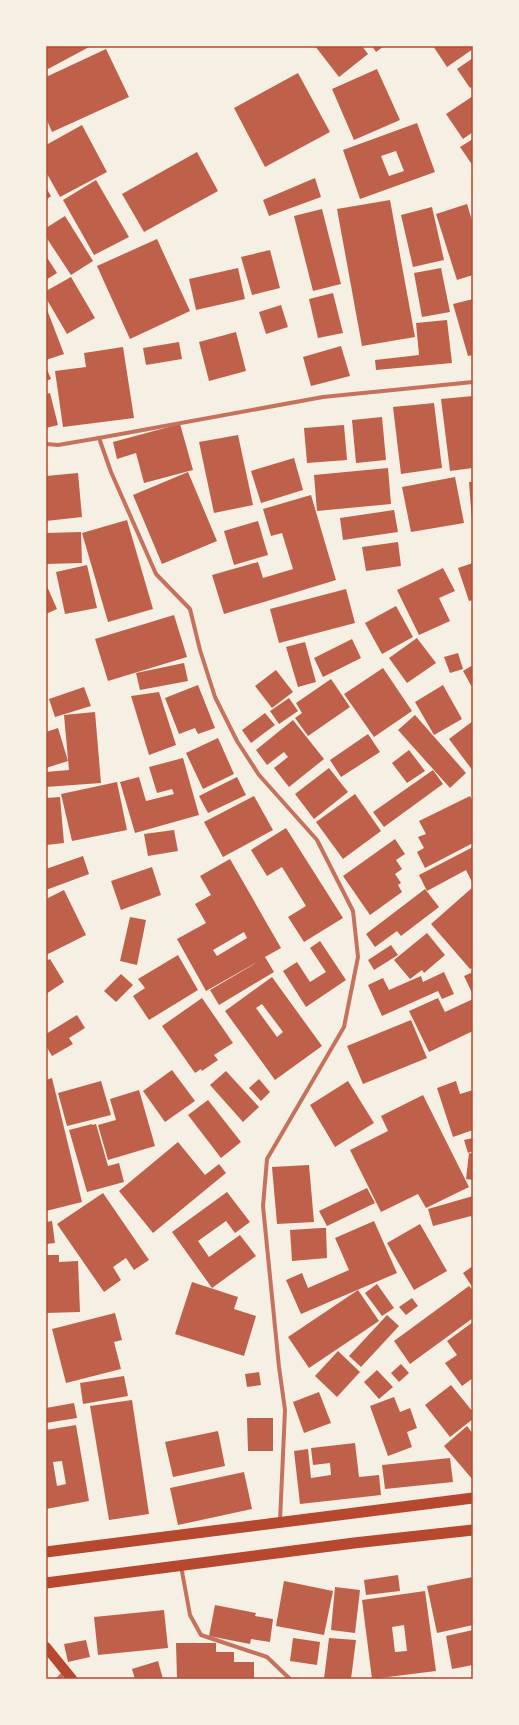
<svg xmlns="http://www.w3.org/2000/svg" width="519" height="1725" font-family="'Fira Sans',sans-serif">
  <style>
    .building { fill: #bf614a; fill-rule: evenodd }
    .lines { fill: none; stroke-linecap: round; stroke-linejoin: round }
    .minor { stroke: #c5725c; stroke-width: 4 }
    .primary { stroke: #b5482f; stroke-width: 10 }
    .trunk { stroke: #b5482f; stroke-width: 11 }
    .neatline { fill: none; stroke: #b5482f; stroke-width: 1.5 }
  </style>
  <rect width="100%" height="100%" fill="#f6efe4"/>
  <!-- building -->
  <g class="building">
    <path d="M46,46H91L48,69L46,65Z"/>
    <path d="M315,46H362L368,54L339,77Z"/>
    <path d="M372,46H384L376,52Z"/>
    <path d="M433,46H473V49L447,67Z"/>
    <path d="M106,49L129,97L52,132L46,118V77Z"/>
    <path d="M473,58V86L470,88L457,69Z"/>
    <path d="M377,69L400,120L354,140L332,89Z"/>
    <path d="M298,73L330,132L265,167L234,108Z"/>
    <path d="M473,96V132L463,139L446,114Z"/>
    <path d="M417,123L435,172L360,199L343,150ZM396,151L404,171L389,176L381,156Z"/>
    <path d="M82,125L107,172L60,197L46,172V145Z"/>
    <path d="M473,139V166L460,147Z"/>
    <path d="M197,152L218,191L144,232L122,194Z"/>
    <path d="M315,178L321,197L269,216L263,200Z"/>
    <path d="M96,180L129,237L94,255L63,200Z"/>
    <path d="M46,188L51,196L46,200Z"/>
    <path d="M390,200L415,337L362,346L337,209Z"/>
    <path d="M467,204L473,224V275L457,280L436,214Z"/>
    <path d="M432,207L444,260L413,267L401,215Z"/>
    <path d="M322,209L341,284L313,291L294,216Z"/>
    <path d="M65,216L93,261L71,275L46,237V228Z"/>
    <path d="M157,239L190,311L130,339L97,266Z"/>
    <path d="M270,250L280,288L252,295L241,257Z"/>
    <path d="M46,256L57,273L46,280Z"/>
    <path d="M238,268L245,299L196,310L189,279Z"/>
    <path d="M441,268L450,312L422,317L414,273Z"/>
    <path d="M71,277L95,318L67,334L46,298V291Z"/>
    <path d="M333,293L343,333L318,338L309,299Z"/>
    <path d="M473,299V355L468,356L453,304Z"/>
    <path d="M281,305L288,327L266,334L259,312Z"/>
    <path d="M46,307L64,354L46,360Z"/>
    <path d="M447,320L452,363L376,370L375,360L419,355L416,323Z"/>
    <path d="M236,332L246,371L209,381L199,342Z"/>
    <path d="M179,342L182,359L146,365L143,348Z"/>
    <path d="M341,346L350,376L311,386L303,357Z"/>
    <path d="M123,347L134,418L63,427L55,371L86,367L84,353Z"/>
    <path d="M46,367L51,379L46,381Z"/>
    <path d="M50,393L58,425L46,428V394Z"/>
    <path d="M473,396V468L450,471L441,399Z"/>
    <path d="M434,403L442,468L401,474L393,407Z"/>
    <path d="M382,417L386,460L356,463L352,420Z"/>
    <path d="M180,424L193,470L144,483L136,453L117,459L113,442Z"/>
    <path d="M344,425L347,460L307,463L304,428Z"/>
    <path d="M238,435L253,505L214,513L199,442Z"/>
    <path d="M294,458L303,490L261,503L251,471Z"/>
    <path d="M388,468L391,504L317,511L314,475Z"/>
    <path d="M188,472L217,541L162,564L133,495Z"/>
    <path d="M78,473L82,517L46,521V476Z"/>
    <path d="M455,477L464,523L411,532L402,487Z"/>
    <path d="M469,482H473V521H472Z"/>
    <path d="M311,495L336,580L224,614L212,575L258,562L263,578L293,569L282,533L271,536L263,509Z"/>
    <path d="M394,510L398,532L343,540L340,518Z"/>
    <path d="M127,520L153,609L108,622L82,533Z"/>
    <path d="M258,521L268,555L234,565L224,531Z"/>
    <path d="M81,532L82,563L46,564V533Z"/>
    <path d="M398,542L401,566L366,571L362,547Z"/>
    <path d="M473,563V600L469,601L458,568Z"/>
    <path d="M87,565L97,608L65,614L56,572Z"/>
    <path d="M443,568L455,591L439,598L450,621L419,635L397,590Z"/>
    <path d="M46,584L57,609L46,614Z"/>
    <path d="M346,589L355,623L279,643L270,609Z"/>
    <path d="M396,606L413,637L382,654L365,623Z"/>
    <path d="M174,615L187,657L108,681L95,639Z"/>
    <path d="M417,638L436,663L407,683L389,658Z"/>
    <path d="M352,639L361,658L323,677L314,658Z"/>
    <path d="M305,642L316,682L298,687L286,647Z"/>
    <path d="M458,653L463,669L450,673L444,657Z"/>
    <path d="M184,663L188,681L140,690L136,673Z"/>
    <path d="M473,665V689L463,671Z"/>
    <path d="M383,668L412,711L374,737L344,694Z"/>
    <path d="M276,670L293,692L272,708L255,686Z"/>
    <path d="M331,679L350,707L308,736L295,718L302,713L296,703Z"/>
    <path d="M198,685L215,728L198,734L195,728L179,734L165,698Z"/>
    <path d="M443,685L462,719L434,735L415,702Z"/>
    <path d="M84,687L91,706L55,717L49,699Z"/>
    <path d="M159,692L176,745L149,755L131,696Z"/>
    <path d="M289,698L298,711L279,724L270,711Z"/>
    <path d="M95,712L101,783L46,787V772L69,770L64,715Z"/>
    <path d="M265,713L275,725L251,743L242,730Z"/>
    <path d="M415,715L466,773L450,788L398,730Z"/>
    <path d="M293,720L324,759L289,787L274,768L288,757L284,752L267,765L256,750Z"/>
    <path d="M473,721V771L449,739Z"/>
    <path d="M58,728L68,761L46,768V732Z"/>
    <path d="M368,734L380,752L341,777L330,760Z"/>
    <path d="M218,738L234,774L203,789L186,753Z"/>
    <path d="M409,750L425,771L407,783L392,763Z"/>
    <path d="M183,758L199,815L135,833L120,782L139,777L146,801L174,794L172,789L157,793L149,767Z"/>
    <path d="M329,768L348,792L314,819L295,794Z"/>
    <path d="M433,770L443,784L384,827L373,812Z"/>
    <path d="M237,777L246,795L208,813L199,796Z"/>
    <path d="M117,782L127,830L72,841L61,794Z"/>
    <path d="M355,794L381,831L343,859L316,822Z"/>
    <path d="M254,796L273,830L223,857L204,822Z"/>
    <path d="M470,796L473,802V843L425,868L417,852L424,848L418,837L426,834L419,821Z"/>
    <path d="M60,797L64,843L46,845V798Z"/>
    <path d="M286,828L343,918L304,942L288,917L306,906L282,867L267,876L251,850Z"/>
    <path d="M174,830L178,851L148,856L144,834Z"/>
    <path d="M395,839L405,854L396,860L402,869L395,874L401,883L398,885L402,892L370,915L343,876Z"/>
    <path d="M473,847V884L466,870L427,891L419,875Z"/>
    <path d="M83,856L89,874L46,890V869Z"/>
    <path d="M230,859L281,948L265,957L274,972L219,1005L210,990L261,960L206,991L177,939L206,923L195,904L211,895L200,876ZM244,932L247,938L217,956L213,950Z"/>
    <path d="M152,867L161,895L121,910L111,881Z"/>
    <path d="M473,887V967L470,969L431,924Z"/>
    <path d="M425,889L439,907L401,936L397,931L375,947L366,934Z"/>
    <path d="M64,890L86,935L46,955V899Z"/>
    <path d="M130,917L146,920L137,965L120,961Z"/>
    <path d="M427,933L445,955L424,973L422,970L410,979L394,960Z"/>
    <path d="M320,941L346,980L306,1007L283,971L297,962L310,982L326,972L310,948Z"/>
    <path d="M391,945L398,955L374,970L368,960Z"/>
    <path d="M178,955L198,990L149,1020L133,996L145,988L138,979Z"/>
    <path d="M50,959L64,982L46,994V961Z"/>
    <path d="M444,972L454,994L442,999L438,991L382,1016L368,985L383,978L389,990L421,976L423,982Z"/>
    <path d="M473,972V995L464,976Z"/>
    <path d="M121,974L133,985L116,1002L104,991Z"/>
    <path d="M272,977L322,1046L275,1080L225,1011ZM262,1004L283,1032L277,1037L256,1008Z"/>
    <path d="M202,998L233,1043L214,1055L218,1060L202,1071L201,1069L195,1073L162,1026Z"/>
    <path d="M438,998L445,1012L473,999V1031L429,1052L409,1011Z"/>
    <path d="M77,1015L85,1028L69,1038L73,1044L52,1056L46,1046V1034Z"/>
    <path d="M411,1020L427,1058L363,1084L347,1046Z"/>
    <path d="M172,1070L195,1101L165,1122L143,1091Z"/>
    <path d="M226,1071L259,1107L243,1122L210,1085Z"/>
    <path d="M52,1078L82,1202L46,1211V1080Z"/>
    <path d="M259,1079L270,1092L261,1101L249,1088Z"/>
    <path d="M101,1081L111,1115L67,1126L58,1093Z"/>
    <path d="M348,1081L374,1123L335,1147L310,1105Z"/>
    <path d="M456,1081L460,1094L473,1090V1130L453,1137L437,1088Z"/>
    <path d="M139,1090L155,1146L108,1160L98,1125L116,1120L110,1099Z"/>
    <path d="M423,1095L469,1187L426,1208L418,1194L381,1212L350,1150L388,1131L381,1116Z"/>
    <path d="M208,1100L241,1142L221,1158L188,1115Z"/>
    <path d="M92,1124V1125L96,1124L108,1166L119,1163L124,1182L87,1192L69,1130Z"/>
    <path d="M473,1138V1151L468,1153L464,1140Z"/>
    <path d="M178,1142L205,1175L219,1164L226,1173L153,1233L119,1191Z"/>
    <path d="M469,1153L473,1154V1180L466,1179Z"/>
    <path d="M309,1165L314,1222L277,1224L272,1167Z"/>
    <path d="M367,1188L375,1203L327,1226L319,1211Z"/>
    <path d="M227,1192L250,1222L235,1233L226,1221L198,1241L209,1257L240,1235L256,1256L212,1288L172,1232Z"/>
    <path d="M103,1193L149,1260L134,1270L126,1258L113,1267L121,1280L104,1292L57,1224Z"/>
    <path d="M473,1196V1220L471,1216L433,1226L428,1209Z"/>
    <path d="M52,1221L55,1243L46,1244V1222Z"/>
    <path d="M374,1221L397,1273L301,1314L286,1280L302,1273L308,1288L349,1270L335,1238Z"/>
    <path d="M420,1224L447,1271L414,1290L387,1243Z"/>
    <path d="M321,1228H326L327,1258L292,1261L290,1230Z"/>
    <path d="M46,1255H59V1262L78,1261L80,1312L46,1313Z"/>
    <path d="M473,1266V1288L463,1273Z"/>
    <path d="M192,1282L238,1297L234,1309L256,1316L244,1356L175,1334Z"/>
    <path d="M377,1284L394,1308L382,1316L365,1293Z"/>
    <path d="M469,1286L473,1291V1318L410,1364L394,1341Z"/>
    <path d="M358,1290L379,1321L309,1368L288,1337Z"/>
    <path d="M412,1298L418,1306L406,1315L399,1307Z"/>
    <path d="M115,1313L122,1340L114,1342L121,1369L66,1383L52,1329Z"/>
    <path d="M387,1315L399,1326L361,1367L349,1356Z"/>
    <path d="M473,1322V1378L462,1386L445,1363L457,1355L447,1341Z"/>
    <path d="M338,1351L360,1372L337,1397L315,1376Z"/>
    <path d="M401,1364L409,1373L399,1382L391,1373Z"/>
    <path d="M377,1370L393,1387L379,1399L364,1382Z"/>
    <path d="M259,1372L261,1385L247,1387L245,1374Z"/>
    <path d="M124,1376L128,1396L83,1404L80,1383Z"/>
    <path d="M451,1385L473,1412V1419L450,1437L425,1405Z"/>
    <path d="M319,1392L331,1423L304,1433L293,1402Z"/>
    <path d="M394,1397L400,1412L410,1408L417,1428L407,1432L412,1447L388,1456L370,1406Z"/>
    <path d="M132,1400L149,1514L109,1520L90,1406Z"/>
    <path d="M74,1403L77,1418L46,1423V1408Z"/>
    <path d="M247,1418H273V1451H248Z"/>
    <path d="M76,1425L89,1501L46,1509V1430ZM62,1461L66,1484L57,1486L53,1462Z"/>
    <path d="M467,1426L473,1434V1480L444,1446Z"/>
    <path d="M218,1431L225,1466L173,1477L165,1442Z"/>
    <path d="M355,1443L359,1477L379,1475L381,1495L300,1504L294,1451L308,1449L311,1478L331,1475L330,1463L313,1465L311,1448Z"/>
    <path d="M450,1458L453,1482L385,1489L382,1465Z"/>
    <path d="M244,1472L252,1509L178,1525L170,1488Z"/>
    <path d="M398,1575L400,1591L366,1595L364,1580Z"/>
    <path d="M473,1577V1625L437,1633L427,1586Z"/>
    <path d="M284,1581L333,1591L324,1635L276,1626Z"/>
    <path d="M335,1587L360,1590L355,1633L331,1630Z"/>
    <path d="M425,1591L436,1671L372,1679L362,1600ZM404,1625L407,1651L395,1652L392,1627Z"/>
    <path d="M215,1605L256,1613L255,1616L273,1619L270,1642L251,1639L250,1644L209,1636Z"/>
    <path d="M164,1610L168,1648L98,1655L94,1617Z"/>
    <path d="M473,1630V1665L452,1669L446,1636Z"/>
    <path d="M293,1638L320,1642L317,1665L290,1661Z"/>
    <path d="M329,1638L356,1640L351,1679H324Z"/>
    <path d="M86,1640L90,1657L68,1662L64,1644Z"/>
    <path d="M176,1643H216V1652H234V1662H254V1679H177Z"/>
    <path d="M158,1661L163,1679H135L132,1669Z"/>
  </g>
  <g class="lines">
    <!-- minor -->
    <g class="minor">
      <path d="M99,438L111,472L156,574L190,609L200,650L215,697L237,741L259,775L317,840L353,911L358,957L344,1027L267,1159L263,1206L279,1367L285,1410L280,1521"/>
      <path d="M46,444L58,445L99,438L323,397L473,382"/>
      <path d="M181,1566L190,1615L201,1635L267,1657L290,1679"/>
      <path d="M58,1679L65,1672"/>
    </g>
    <!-- primary -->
    <path class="primary" d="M46,1647L72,1679"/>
    <!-- trunk -->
    <g class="trunk">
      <path d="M46,1552L473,1498"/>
      <path d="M46,1583L354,1543L473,1530"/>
    </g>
  </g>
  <!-- border -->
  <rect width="519" height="1725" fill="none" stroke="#f6efe4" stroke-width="94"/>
  <rect x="47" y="47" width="425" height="1631" class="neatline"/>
</svg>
